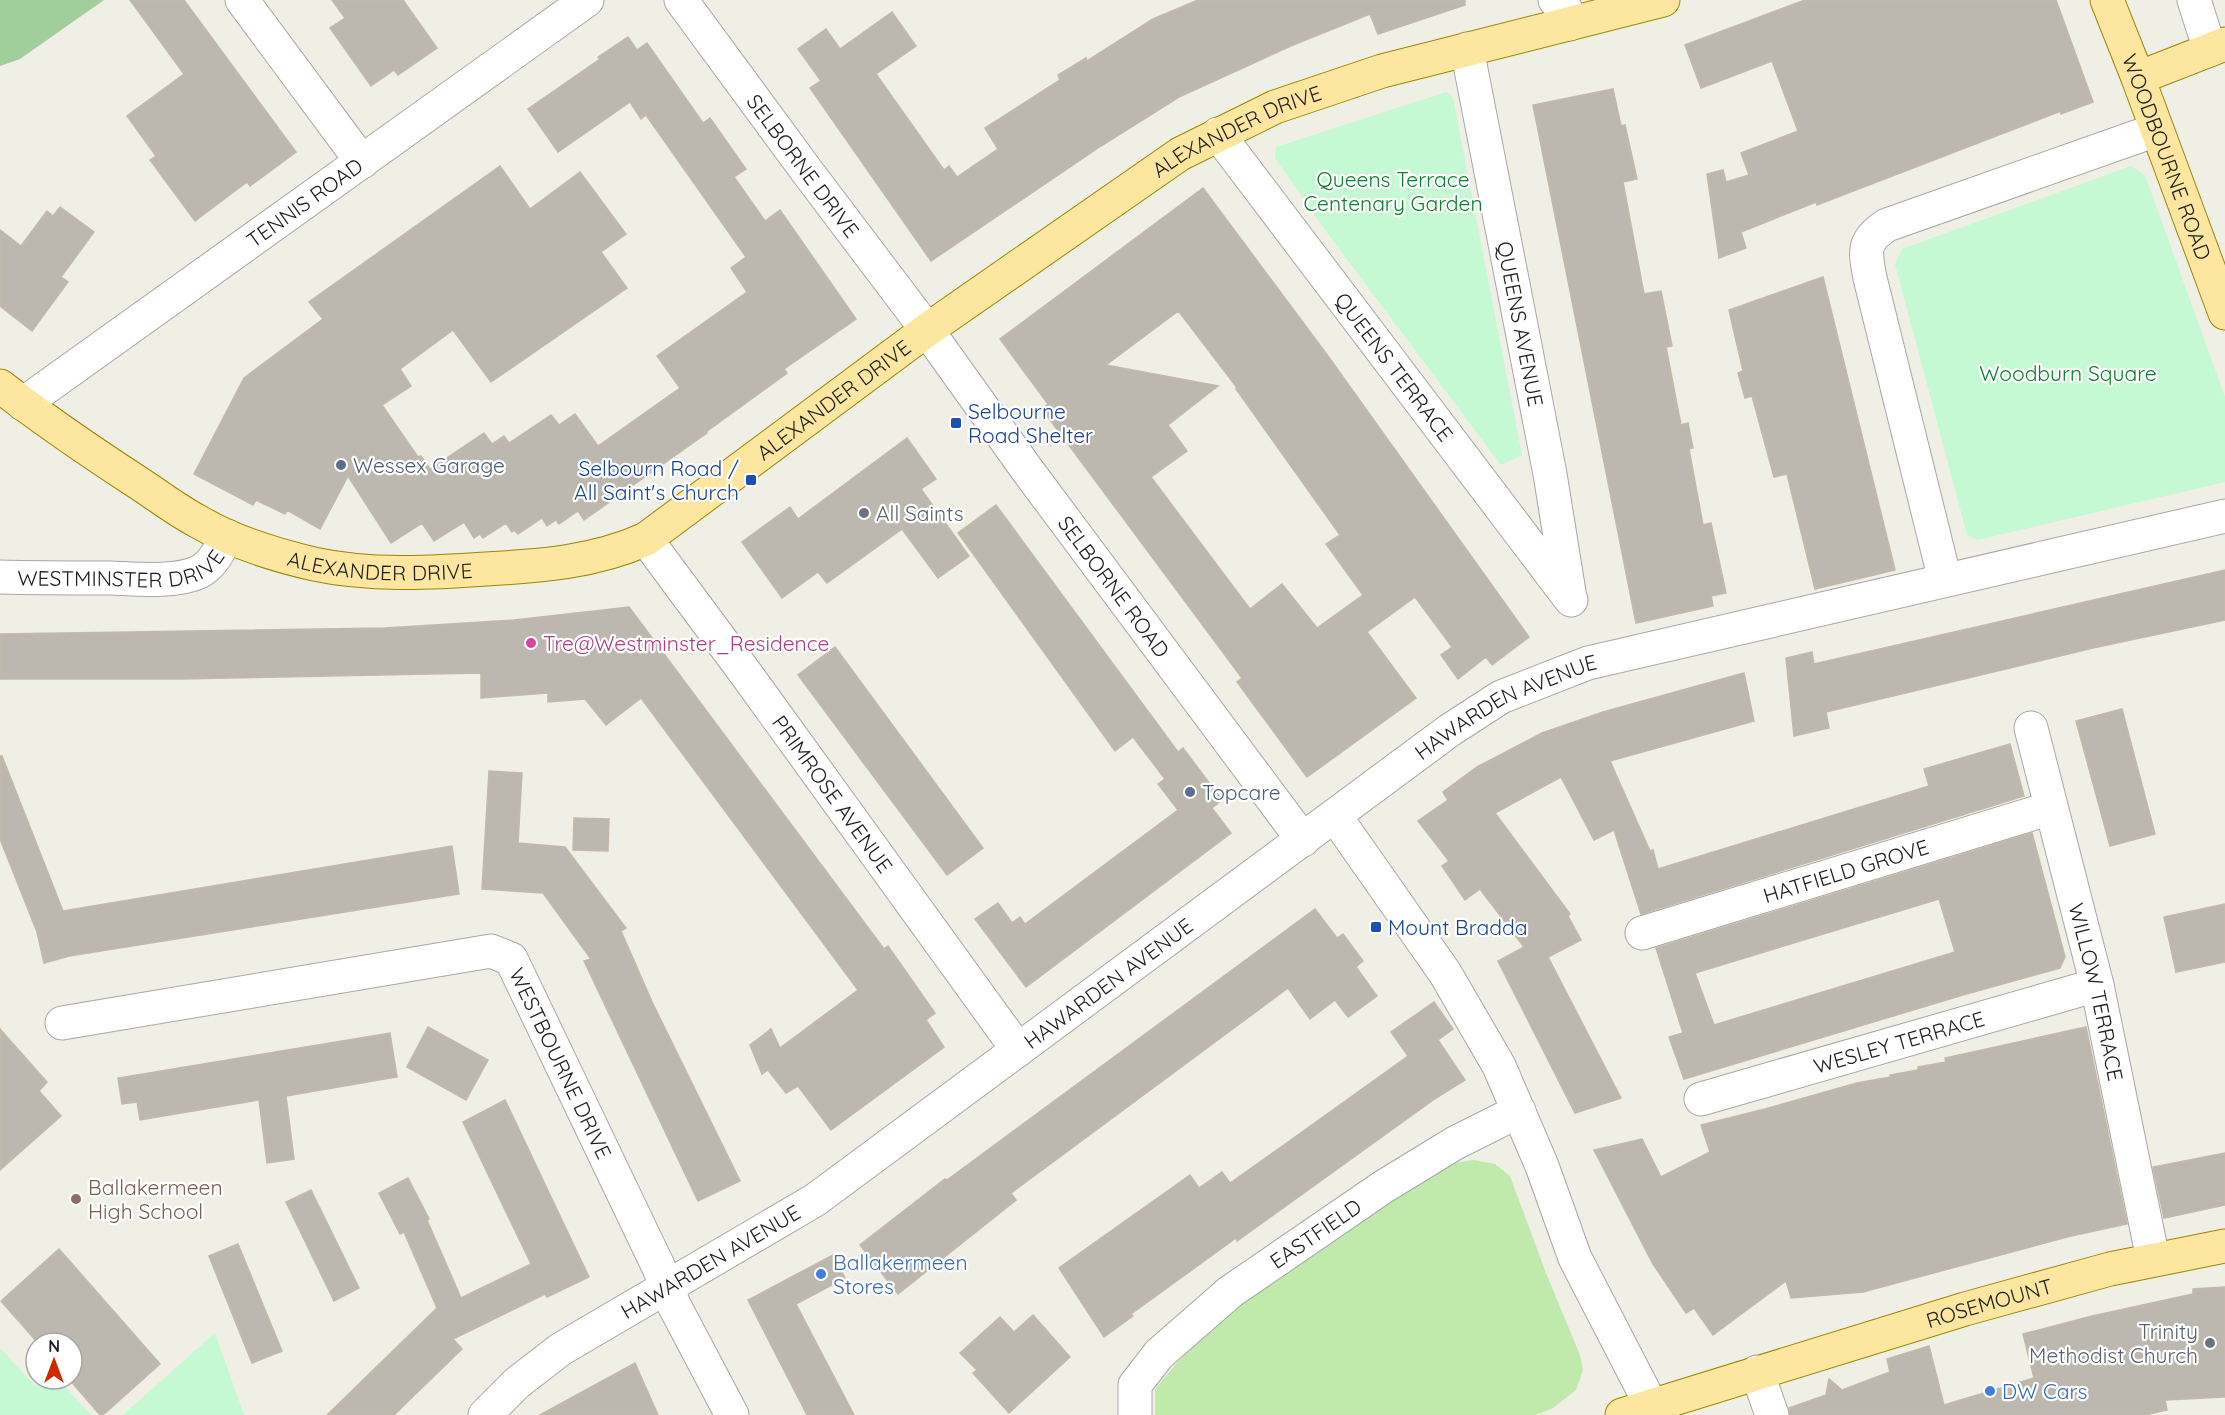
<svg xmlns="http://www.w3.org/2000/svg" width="2225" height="1415" font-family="Quicksand,sans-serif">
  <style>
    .grass { fill: #bfeaac }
    .forest { fill: #a0cf9b }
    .park { fill: #c4f9d3 }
    .building { fill: #bdb8af; stroke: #c2b9a8; stroke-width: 1.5; fill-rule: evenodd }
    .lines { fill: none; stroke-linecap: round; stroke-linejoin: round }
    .minor-casing { stroke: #a7a7a7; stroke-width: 35 }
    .major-casing { stroke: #9b8600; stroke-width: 35 }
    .minor { stroke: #fff; stroke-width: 33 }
    .major { stroke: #fce6a0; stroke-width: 33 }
    .transit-dot { fill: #1a4fb4; stroke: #fff; stroke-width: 2 }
    .service-dot { fill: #5c6f8a; stroke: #fff; stroke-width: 2 }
    .worship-dot { fill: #6b7280; stroke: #fff; stroke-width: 2 }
    .hotel-dot { fill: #d1479c; stroke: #fff; stroke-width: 2 }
    .education-dot { fill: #8d6e63; stroke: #fff; stroke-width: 2 }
    .shop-dot { fill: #3f7fe0; stroke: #fff; stroke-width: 2 }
    .labels { text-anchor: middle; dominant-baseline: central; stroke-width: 4.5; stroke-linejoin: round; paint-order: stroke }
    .street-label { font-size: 21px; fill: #202020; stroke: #fff }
    .park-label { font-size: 21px; fill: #0c802c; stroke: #fff }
    .transit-label { font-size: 21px; fill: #164399; stroke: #fff; text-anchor: start }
    .service-label { font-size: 21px; fill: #4e5e75; stroke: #fff; text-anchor: start }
    .worship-label { font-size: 21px; fill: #5b616d; stroke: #fff; text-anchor: start }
    .hotel-label { font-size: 21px; fill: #b23c85; stroke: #fff; text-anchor: start }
    .education-label { font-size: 21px; fill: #785e54; stroke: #fff; text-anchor: start }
    .shop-label { font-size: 21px; fill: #366cbe; stroke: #fff; text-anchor: start }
  </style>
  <rect width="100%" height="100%" fill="#f0efe6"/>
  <!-- grass -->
  <path class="grass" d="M1474,1160L1495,1164L1510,1176L1546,1273L1580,1355L1583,1370L1576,1390L1553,1408L1536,1415H1155V1389L1181,1358L1251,1296L1371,1209L1448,1164Z"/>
  <!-- forest -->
  <path class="forest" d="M0,0H104L20,59L0,66Z"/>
  <!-- park -->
  <g class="park">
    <path d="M1446,92L1453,98L1522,455L1501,465L1328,234L1275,158L1276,147Z"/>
    <path d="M2131,166L2145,175L2225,397V482L1978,540L1967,535L1895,264L1902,249Z"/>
    <path d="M215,1333L244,1415H123Z"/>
    <path d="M0,1348L35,1386L44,1379H58L91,1415H0Z"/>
  </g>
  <!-- building -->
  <g class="building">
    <path d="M130,0H184L296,152L250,186L247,182L195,221L150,160L156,156L127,116L184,74Z"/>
    <path d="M332,0H403L437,48L398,75L394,70L371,86L330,28L345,18Z"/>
    <path d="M1198,0H1465V5L1378,34L1370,14L1293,45L1179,97L1101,146L931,261L810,88L821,81L798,49L826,29L840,49L892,12L916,46L876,74L944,170L949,166L957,177L998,149L985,128L1060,80L1058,75L1086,58L1087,61L1153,19Z"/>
    <path d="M1805,0H2056L2093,102L2061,114V111L1817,205L1816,202L1741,232L1746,248L1719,258L1707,174L1723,170L1726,182L1749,175L1741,153L1798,131L1772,61L1701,88L1685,45Z"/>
    <path d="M628,37L637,50L647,43L703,123L710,118L746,169L734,177L765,221L780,210L856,319L784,369L787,373L706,432L707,433L584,520L578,511L559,524L556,520L547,526L542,518L518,534L514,530L512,532L506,523L483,538L480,534L474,538L464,522L434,541L422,523L391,543L348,476L320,529L287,510L285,514L256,500L253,505L194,474L244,378L323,319L309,302L500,166L530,209L580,172L626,234L601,252L627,288L491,382L453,330L400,369L411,386L382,405L418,457L421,456L430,469L484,433L492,444L504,436L509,443L551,415L559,425L575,414L598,446L680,388L657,356L747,292L731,268L746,257L646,115L641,119L630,102L558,152L528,109L600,59L598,57Z"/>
    <path d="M1613,89L1621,126L1625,125L1637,179L1623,182L1644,294L1661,291L1672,346L1666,347L1681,425L1688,423L1693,448L1689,449L1703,525L1711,523L1726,593L1711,596L1713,606L1636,623L1533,105Z"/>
    <path d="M1203,188L1328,356L1529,637L1492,665L1486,657L1458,679L1441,655L1452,647L1415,597L1367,632L1416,698L1307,777L1237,682L1242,678L1042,409L1048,404L1000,339ZM1177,312L1180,313L1238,389H1236L1340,535L1326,544L1363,595L1317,628L1282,584L1250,609L1151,477L1187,451L1168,425L1218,386L1106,365Z"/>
    <path d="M60,207L94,232L61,277L68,282L32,331L0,306V230L21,246L47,211L53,216Z"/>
    <path d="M1823,277L1895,570L1815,589L1787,474L1774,477L1752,396L1745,398L1738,373L1743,371L1729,310Z"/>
    <path d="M907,438L936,479L921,489L969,556L938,578L902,529L827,583L818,572L782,598L742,542L790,507L798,519Z"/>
    <path d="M996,505L1178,752L1183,748L1222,800L1212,808L1231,833L1026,987L975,919L998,903L1012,923L1020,917L1025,924L1178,810L1158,784L1165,779L1133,737L1115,751L958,533Z"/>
    <path d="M2225,570V620L2093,648L1826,712L1829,728L1794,736L1786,658L1812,652L1814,664Z"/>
    <path d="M629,607L884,949L888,946L935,1013L926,1020L944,1047L831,1130L798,1086L786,1093L768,1070L762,1074L750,1045L771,1029L780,1048L858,990L641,698L606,725L585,699L548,702V693L481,698V673L179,679H0V634L385,628L514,620Z"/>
    <path d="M835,647L983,848L947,875L798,675Z"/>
    <path d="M1744,673L1754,721L1610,761L1650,851L1653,850L1658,869L1929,786L1924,769L2010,744L2024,796L1641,914L1614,830L1594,840L1561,777L1495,813L1570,914L1568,916L1581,940L1548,957L1621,1098L1575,1113L1498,961L1524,947L1480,889L1465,900L1442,866L1449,861L1418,821L1448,800L1443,792L1477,767L1542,733L1603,712Z"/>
    <path d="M2122,709L2155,834L2110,846L2076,721Z"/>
    <path d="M0,756H2L63,911L452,846L459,894L69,956L44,963L37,932L0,839Z"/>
    <path d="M489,771L522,773L518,843L565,847L626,928L621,931L653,1004L740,1181L698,1201L584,961L591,959L543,893L482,889Z"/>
    <path d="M574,818L609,819L608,851L573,850Z"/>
    <path d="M2032,833L2065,957L2060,968L1963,995L1684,1079L1669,1037L1683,1033L1656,948ZM1939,899L1955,952L1714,1025L1695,973Z"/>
    <path d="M2225,904V962L2176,972L2164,917Z"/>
    <path d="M1315,909L1337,938L1343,934L1363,961L1356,967L1377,996L1348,1017L1335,1000L1310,1019L1288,988L1011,1193L1016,1200L898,1294L860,1245L945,1179L947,1180Z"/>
    <path d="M1434,1002L1453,1029L1438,1040L1465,1080L1436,1098L1237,1241L1236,1238L1131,1314L1133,1316L1104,1337L1059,1268L1190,1175L1199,1188L1222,1172L1230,1183L1281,1147L1408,1056L1391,1032Z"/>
    <path d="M428,1027L488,1060L466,1100L407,1067Z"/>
    <path d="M2086,1027L2127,1224L2067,1237L1863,1292L1791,1298L1786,1281L1713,1335L1694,1308L1686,1313L1653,1264L1594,1150L1642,1139L1661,1177L1710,1152L1701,1125L1765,1109L1857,1083L1891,1077L1890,1075L1918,1070V1067L1946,1062L1945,1058Z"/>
    <path d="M0,1029L47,1082L39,1091L61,1116L0,1170Z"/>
    <path d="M390,1033L397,1077L286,1096L294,1159L267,1163L259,1100L140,1120L137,1102L122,1104L118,1078Z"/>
    <path d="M505,1100L589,1277L547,1297L545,1294L453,1339L462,1349L394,1415H327L437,1308L404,1232L400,1234L379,1193L408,1178L429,1219L427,1220L461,1298L531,1264L463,1122Z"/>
    <path d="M2225,1153V1205L2164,1218L2153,1167Z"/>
    <path d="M311,1190L359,1288L334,1301L286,1202Z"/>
    <path d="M238,1244L282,1351L252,1363L209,1256Z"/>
    <path d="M59,1249L160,1364L103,1415H100L69,1379H72V1343H38L1,1301Z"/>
    <path d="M833,1255L845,1278L796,1304L854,1415H807L748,1300Z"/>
    <path d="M2225,1287V1397L2165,1400L2167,1410L2145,1415H1790L1789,1408L1826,1395L1829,1379L1842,1390L1890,1372L1887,1359L1929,1346L1944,1405L2034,1378L2023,1334L2092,1316L2193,1294V1289Z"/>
    <path d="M1033,1315L1070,1357L1009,1413L973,1373L977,1370L960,1353L1000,1317L1014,1332Z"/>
    <path d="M635,1363L658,1415H540Z"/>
  </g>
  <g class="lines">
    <!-- minor casing -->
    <g class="minor-casing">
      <g id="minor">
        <path d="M242,0L362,162"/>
        <path id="s1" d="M681,0L806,170L927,330L1028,471L1303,840"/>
        <path d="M1555,0L1566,10L1570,24"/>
        <path d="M2194,0L2210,50"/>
        <path id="s2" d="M1467,49L1550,474L1569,592"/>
        <path id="s3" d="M1218,134L1571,600"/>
        <path id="s4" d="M23,404L587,0"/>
        <path id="s5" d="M646,539L749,678L1018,1050"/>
        <path id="s6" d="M0,577C37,578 74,578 111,578C137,579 175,583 199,572C213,565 220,549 227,536"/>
        <path d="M1945,580L1870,278C1865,251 1862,241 1887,225L2156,130"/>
        <path id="s7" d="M2031,728L2097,985L2153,1259"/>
        <path d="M1335,816L1445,973L1499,1066L1542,1166L1575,1258L1651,1405"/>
        <path id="s8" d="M1642,933L2051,808"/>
        <path id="s9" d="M62,1023L491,951L511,959L659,1268L674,1305L732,1415"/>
        <path id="s10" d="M1701,1099L2097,985"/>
        <path d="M1757,1372L1772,1415"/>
        <path id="s11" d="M485,1415L517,1383L561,1349L815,1200L1450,730L1501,697L1588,663L2225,516"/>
        <path id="s12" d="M1135,1415V1385L1159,1354L1230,1292L1383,1187L1455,1143L1519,1111"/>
      </g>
    </g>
    <!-- major casing -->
    <g class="major-casing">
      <g id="major">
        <path id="s13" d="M2107,0L2138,78L2225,313"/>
        <path d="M2138,78L2225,44"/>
        <path id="s14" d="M0,386C43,419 88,450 134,480C156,494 176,510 199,522C233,542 275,555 314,564C369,576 430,573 486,569C541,566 595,562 646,539L927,330L1180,154L1275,107L1382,71L1663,0"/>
        <path id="s15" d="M1622,1415L1965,1309L2110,1269L2225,1246"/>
      </g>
    </g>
    <!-- minor -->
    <use href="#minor" class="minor"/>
    <!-- major -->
    <use href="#major" class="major"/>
  </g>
  <!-- markers -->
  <g class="transit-dot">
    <rect x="950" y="417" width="12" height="12" rx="3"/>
    <rect x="745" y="474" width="12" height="12" rx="3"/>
    <rect x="1370" y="921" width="12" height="12" rx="3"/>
  </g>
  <g class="service-dot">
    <circle cx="341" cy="465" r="6"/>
    <circle cx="1190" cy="792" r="6"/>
  </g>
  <g class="worship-dot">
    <circle cx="864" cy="513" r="6"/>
    <circle cx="2210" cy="1343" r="6"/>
  </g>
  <circle class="hotel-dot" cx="531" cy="643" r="6"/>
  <circle class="education-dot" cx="76" cy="1199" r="6"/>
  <g class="shop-dot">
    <circle cx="821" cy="1274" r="6"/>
    <circle cx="1990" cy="1391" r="6"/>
  </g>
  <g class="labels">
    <!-- street labels -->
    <g class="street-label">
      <text stroke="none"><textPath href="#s14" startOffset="1420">ALEXANDER DRIVE</textPath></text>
      <text stroke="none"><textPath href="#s13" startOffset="168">WOODBOURNE ROAD</textPath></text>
      <text stroke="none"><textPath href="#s1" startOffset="206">SELBORNE DRIVE</textPath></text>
      <text stroke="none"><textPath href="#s4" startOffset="346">TENNIS ROAD</textPath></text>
      <text stroke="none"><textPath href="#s2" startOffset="280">QUEENS AVENUE</textPath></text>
      <text stroke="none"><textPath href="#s3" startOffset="292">QUEENS TERRACE</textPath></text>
      <text stroke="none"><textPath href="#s14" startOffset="934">ALEXANDER DRIVE</textPath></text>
      <text stroke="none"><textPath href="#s6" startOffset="123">WESTMINSTER DRIVE</textPath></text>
      <text stroke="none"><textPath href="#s14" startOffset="430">ALEXANDER DRIVE</textPath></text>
      <text stroke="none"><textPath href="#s1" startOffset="729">SELBORNE ROAD</textPath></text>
      <text stroke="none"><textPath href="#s11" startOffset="1246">HAWARDEN AVENUE</textPath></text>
      <text stroke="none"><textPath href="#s5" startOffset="316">PRIMROSE AVENUE</textPath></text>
      <text stroke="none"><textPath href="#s8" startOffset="213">HATFIELD GROVE</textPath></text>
      <text stroke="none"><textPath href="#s11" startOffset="760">HAWARDEN AVENUE</textPath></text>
      <text stroke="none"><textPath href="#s7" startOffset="272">WILLOW TERRACE</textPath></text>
      <text stroke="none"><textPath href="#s10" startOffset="206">WESLEY TERRACE</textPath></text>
      <text stroke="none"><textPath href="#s9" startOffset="572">WESTBOURNE DRIVE</textPath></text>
      <text stroke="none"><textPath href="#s12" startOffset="267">EASTFIELD</textPath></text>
      <text stroke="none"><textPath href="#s11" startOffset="274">HAWARDEN AVENUE</textPath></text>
      <text stroke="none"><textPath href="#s15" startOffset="384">ROSEMOUNT</textPath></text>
    </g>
    <!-- park labels -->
    <g class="park-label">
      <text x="1393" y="179">Queens Terrace<tspan x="1393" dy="24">Centenary Garden</tspan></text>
      <text x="2068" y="373">Woodburn Square</text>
    </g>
    <!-- transit labels -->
    <g class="transit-label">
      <text x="968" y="411">Selbourne<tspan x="968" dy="24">Road Shelter</tspan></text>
      <text x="739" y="468" text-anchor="end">Selbourn Road /<tspan x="739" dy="24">All Saint's Church</tspan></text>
      <text x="1388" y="927">Mount Bradda</text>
    </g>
    <!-- service labels -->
    <g class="service-label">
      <text x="353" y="465">Wessex Garage</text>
      <text x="1202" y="792">Topcare</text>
    </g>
    <!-- worship labels -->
    <g class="worship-label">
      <text x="876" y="513">All Saints</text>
      <text x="2198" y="1331" text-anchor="end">Trinity<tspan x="2198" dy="24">Methodist Church</tspan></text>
    </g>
    <!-- hotel labels -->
    <g class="hotel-label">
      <text x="543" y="643">Tre@Westminster_Residence</text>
    </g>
    <!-- education labels -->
    <g class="education-label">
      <text x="88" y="1187">Ballakermeen<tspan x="88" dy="24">High School</tspan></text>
    </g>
    <!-- shop labels -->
    <g class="shop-label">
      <text x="833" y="1262">Ballakermeen<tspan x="833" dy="24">Stores</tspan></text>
      <text x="2002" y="1391">DW Cars</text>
    </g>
  </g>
  <!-- north arrow -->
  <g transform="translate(54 1361)"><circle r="28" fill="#ffffff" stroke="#a6a6a6" stroke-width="1.5"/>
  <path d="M0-4.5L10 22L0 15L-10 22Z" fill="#cf2900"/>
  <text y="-9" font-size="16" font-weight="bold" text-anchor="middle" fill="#202020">N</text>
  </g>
</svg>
